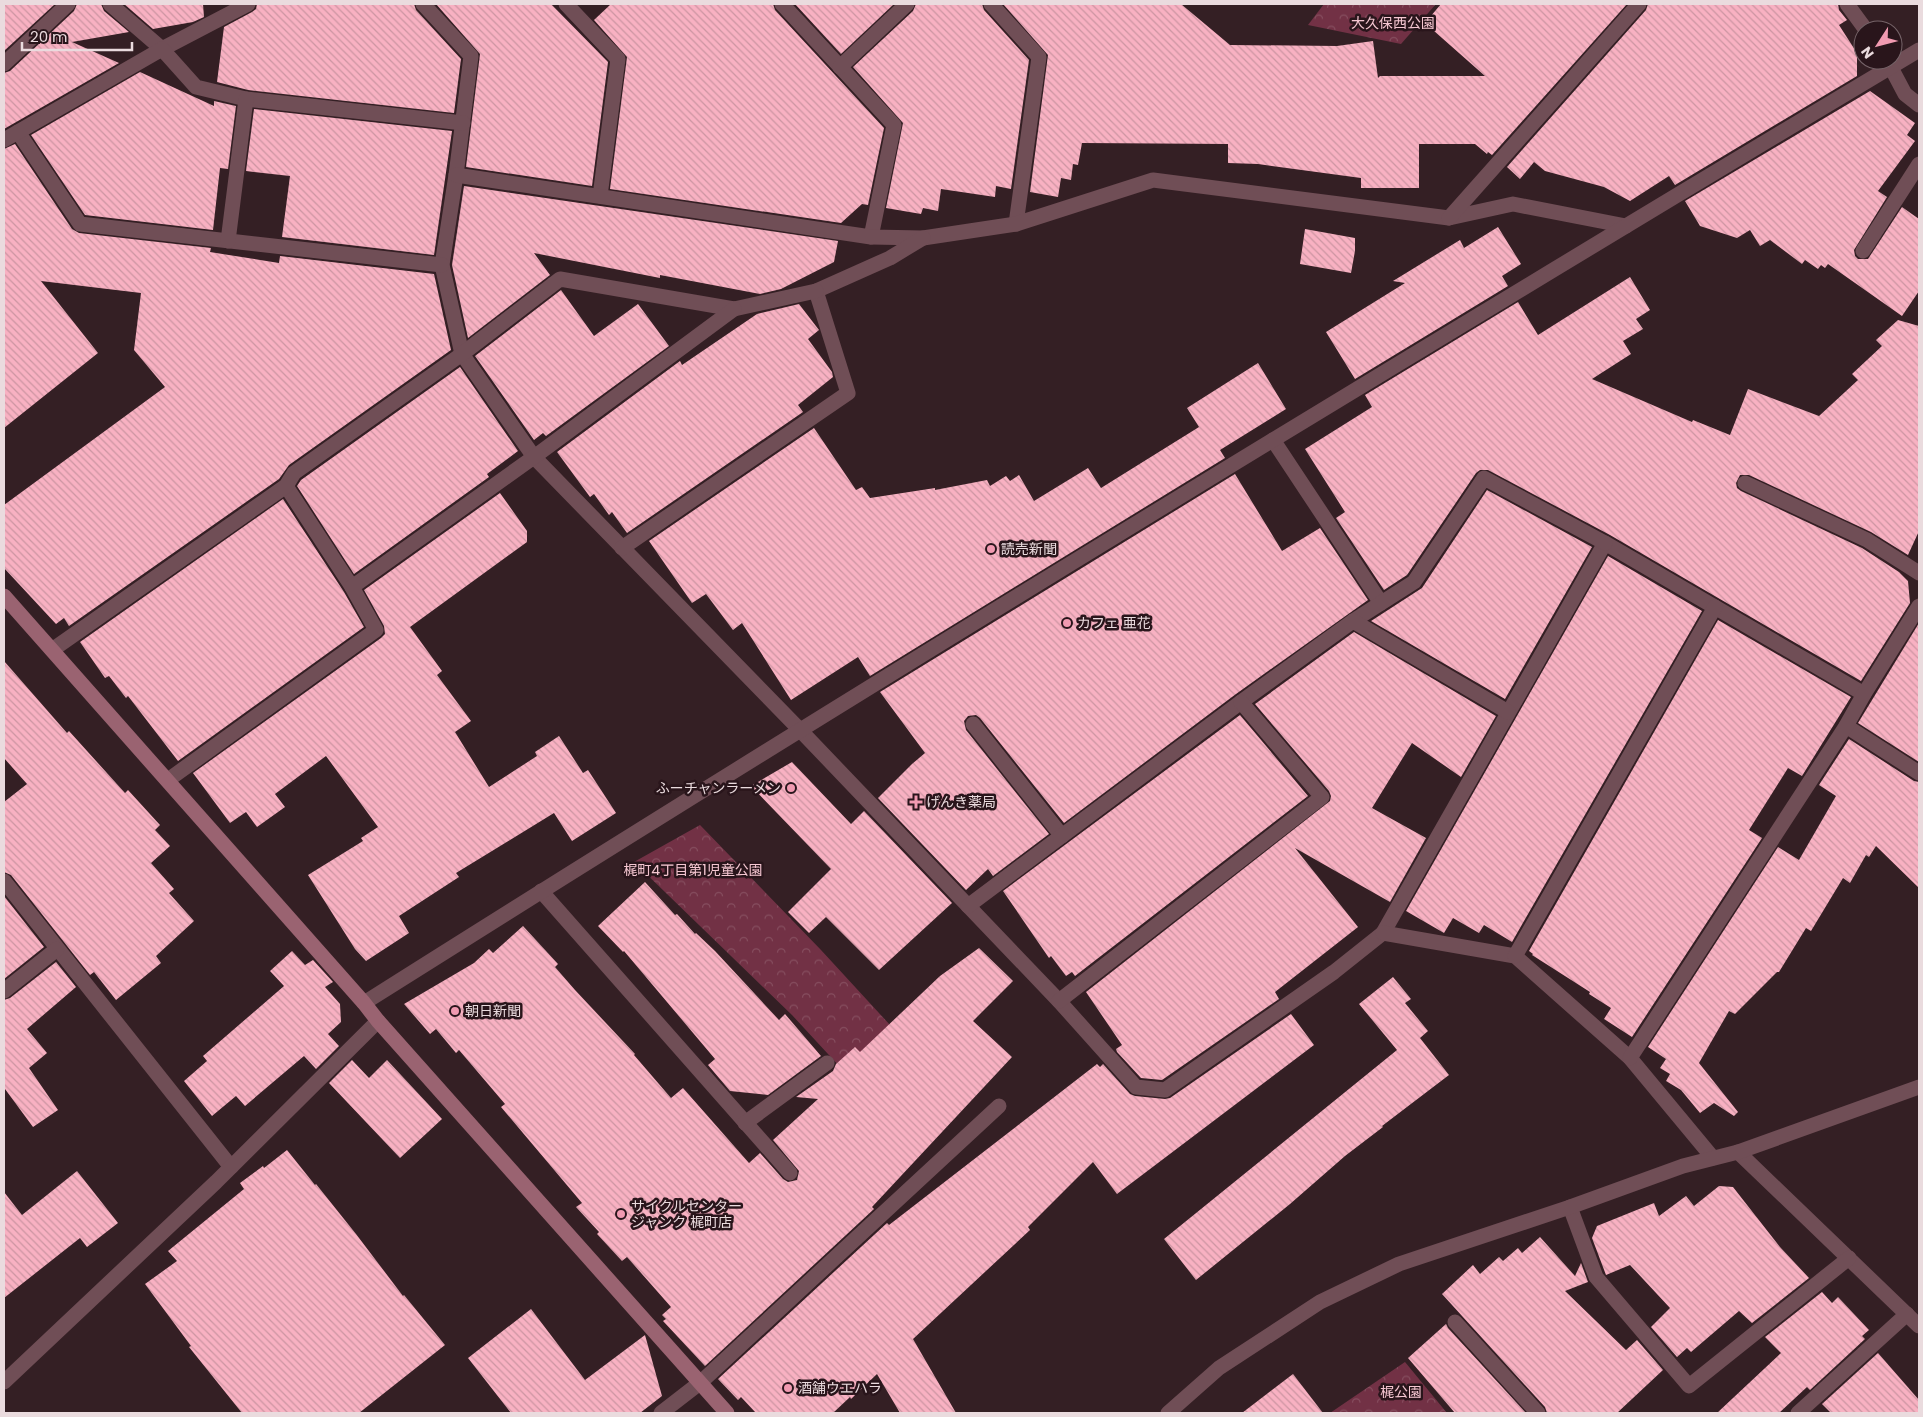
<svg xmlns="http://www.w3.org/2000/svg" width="1923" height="1417" font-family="Poppins,'Noto Sans JP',sans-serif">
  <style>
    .park { fill: url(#park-crowns) }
    .building { fill: url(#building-back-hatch) }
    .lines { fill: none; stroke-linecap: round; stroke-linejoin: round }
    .street { stroke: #704e56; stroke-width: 15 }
    .secondary { stroke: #9a6371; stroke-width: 15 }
    .poi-dot { fill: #f19ab1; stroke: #29151b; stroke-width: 2 }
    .labels { text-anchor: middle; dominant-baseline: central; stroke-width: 5; stroke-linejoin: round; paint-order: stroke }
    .park-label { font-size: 14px; fill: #f5c6d1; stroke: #29151b }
    .poi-label { font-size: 14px; fill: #eadbde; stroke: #29151b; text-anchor: start }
  </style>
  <defs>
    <pattern id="park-crowns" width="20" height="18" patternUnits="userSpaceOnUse" patternTransform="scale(1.25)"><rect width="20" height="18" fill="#723145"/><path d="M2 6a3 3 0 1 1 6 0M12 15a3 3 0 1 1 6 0" fill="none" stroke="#864e5f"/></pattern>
    <pattern id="building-back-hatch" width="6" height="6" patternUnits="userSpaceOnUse" patternTransform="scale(1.25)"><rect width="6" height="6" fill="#f8b1c2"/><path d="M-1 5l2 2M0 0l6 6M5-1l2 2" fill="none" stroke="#cc95a2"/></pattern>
  </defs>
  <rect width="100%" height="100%" fill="#341f24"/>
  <!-- park -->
  <g class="park">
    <path d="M1324,4H1436L1401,44L1308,25Z"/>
    <path d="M700,825L821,950L925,1063L876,1106L792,1015L634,862Z"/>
    <path d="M1405,1362L1447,1413H1330Z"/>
  </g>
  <!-- building -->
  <g class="building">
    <path d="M4,4H55L4,51Z"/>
    <path d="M77,4H101L104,11L129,32L72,42L119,63L4,129V73L10,71L74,11Z"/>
    <path d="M124,4H203L204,17L193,22L153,29Z"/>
    <path d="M257,4H414L416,10L461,59L454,113L248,90L217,82L224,27L252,12L256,9Z"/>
    <path d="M436,4H551L608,62L592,186L466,167L480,54Z"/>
    <path d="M611,4H773L775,10L884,128L868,205L862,204L841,223L610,189L627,57L594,20Z"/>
    <path d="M795,4H894L841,54Z"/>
    <path d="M916,4H982L984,10L1029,60L1011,189L996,186L995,197L941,189L938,211L923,208L921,214L886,208L903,123L853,67L913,11Z"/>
    <path d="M1003,4H1181L1230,45L1337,46L1373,41L1378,78L1380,76H1485L1425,23L1441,4H1627L1492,155L1488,152L1487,154L1475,144H1419V188H1361V178L1258,164L1228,163V144L1082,143L1078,165L1073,164L1071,180L1061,178L1058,197L1030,192L1048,55Z"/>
    <path d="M1648,4H1838L1839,10L1847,20L1839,25L1857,53V76L1675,185L1669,176L1630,201L1604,187L1545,171L1534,162L1520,179L1507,167L1646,10Z"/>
    <path d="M140,72L214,106V101L236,106L228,169L220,168L213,230L85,215L31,135Z"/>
    <path d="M1870,91L1915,123L1907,135L1915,141L1878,191L1887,197L1854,250L1855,256L1858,259H1868L1902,207L1919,219V291L1902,316L1828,264L1825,268L1821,265L1818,269L1805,260L1802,264L1770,240L1760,246L1750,230L1737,238L1700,226L1685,201Z"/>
    <path d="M254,109L452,131L434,255L282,237L290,176L246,171Z"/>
    <path d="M15,144L72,229L79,233L211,248L210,252L279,263L280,256L434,274L451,350L289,465L279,479L69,626L64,618L56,624L4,568V505L165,387L134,350L141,293L41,281L98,353L4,428V149Z"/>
    <path d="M464,186L838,241L834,262L781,289L760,294L660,275V278L534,253L550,275L468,338L452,265Z"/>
    <path d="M1498,227L1521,264L1502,276L1508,286L1355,379L1326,332L1405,283L1393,281L1460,240L1464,248Z"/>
    <path d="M1305,229L1355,238V251L1351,273L1300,264Z"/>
    <path d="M1630,277L1650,310L1636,319L1643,329L1623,341L1631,354L1592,379L1692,422L1693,420L1730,435L1748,389L1819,416L1858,380L1852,374L1882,346L1876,340L1898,320L1919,326V531L1908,555L1871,532L1749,475H1740L1736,483L1737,488L1741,491L1862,548L1899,572L1908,581L1910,603L1861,681L1610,535L1488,470H1480L1476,473L1407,575L1384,590L1336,518L1345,512L1305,449L1372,407L1365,395L1518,302L1538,335Z"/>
    <path d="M561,290L594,336L638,304L669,346L546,436L543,433L534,440L475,356Z"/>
    <path d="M799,304L819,330L808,339L832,372L833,377L798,405L803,412L627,533L612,512L609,515L594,494L590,497L557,452L680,361L682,365L757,314Z"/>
    <path d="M1258,363L1286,409L1220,450L1225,458L870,676L858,657L791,700L742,623L733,630L706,594L692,603L649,541L814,428L856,490L862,487L870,498L935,488V490L987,480L990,486L1006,476L1010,481L1019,475L1034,501L1088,468L1101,488L1199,427L1187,408Z"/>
    <path d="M460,367L518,451L487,474L489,477L354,574L297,486L301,480Z"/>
    <path d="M1235,474L1282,551L1320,528L1368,600L1236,694L1064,823L980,718L976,715L968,716L964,721L966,730L1049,834L993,876L988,869L966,890L878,798L912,764L925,753L880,692Z"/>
    <path d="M1487,490L1592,547L1505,699L1371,621L1422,588Z"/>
    <path d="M500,493L527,531V542L410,627L442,671L437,675L471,721L455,732L489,787L537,756L535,752L559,736L583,773L588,770L616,813L572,841L554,813L456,873L459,877L399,916L409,933L366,961L355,949L308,875L363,841L361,838L378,827L326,756L275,794L285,807L257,827L246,812L230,823L193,773L381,638L385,634L384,626L364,590Z"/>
    <path d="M283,499L344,592L364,627L178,761L128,696L126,698L109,676L105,678L80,642Z"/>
    <path d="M1608,556L1702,611L1512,942L1484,925L1479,933L1453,918L1444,933L1406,911Z"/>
    <path d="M1718,620L1851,697L1802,776L1788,768L1749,830L1762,838L1632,1037L1604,1019L1611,1008L1589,994L1590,992L1532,955L1533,954L1529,951Z"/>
    <path d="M1919,623V762L1858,723Z"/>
    <path d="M1354,632L1496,716L1461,777L1412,743L1372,808L1426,838L1390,902L1295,848L1358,927L1275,992L1279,999L1162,1080L1141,1078L1117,1052L1116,1049L1122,1045L1086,992L1330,801L1331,796L1329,791L1255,704Z"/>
    <path d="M4,661L67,733L69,731L125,793L128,790L160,825L155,830L170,846L151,863L174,889L169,893L194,921L156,956L161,963L116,1000L94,972L90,975L11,875L4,872V802L27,784L4,758Z"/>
    <path d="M1240,715L1308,796L1075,976L1072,972L1066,976L1051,956L1049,958L1003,891Z"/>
    <path d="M1849,739L1914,781L1919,782V888L1876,846L1869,857L1866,855L1850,883L1843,878L1811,931L1806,928L1779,972H1777L1735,1014L1729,1011L1699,1063L1738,1112L1734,1116L1714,1103L1700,1113L1681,1090L1666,1081L1670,1074L1660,1068L1666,1059L1648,1047L1778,847L1799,860L1836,796L1819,785Z"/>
    <path d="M792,762L851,824L864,811L952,903L879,970L826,917L809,933L788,912L831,869L751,786Z"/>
    <path d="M645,882L675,915L677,914L695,934L696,933L715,951L779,1020L785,1014L821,1056L768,1095L730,1091L708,1065L715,1059L624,951L623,952L598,926Z"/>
    <path d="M4,896L44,947L4,979Z"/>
    <path d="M523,926L558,964L555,967L575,990L635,1054L634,1055L671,1098L683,1088L749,1163L760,1153L783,1179L788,1182L797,1180L799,1171L773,1140L818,1099L796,1097L833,1071L836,1064L855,1047L860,1052L940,976L979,948L1013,981L973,1021L1012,1057L872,1207L874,1209L705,1366L663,1321L666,1319L662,1315L671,1307L627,1257L622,1261L597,1234L599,1232L576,1207L582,1203L501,1107L505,1104L459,1050L456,1053L436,1029L430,1034L404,1004L474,963L489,949L493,953Z"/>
    <path d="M292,951L305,965L313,960L333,982L325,987L340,1004L341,1022L328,1034L339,1046L316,1069L304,1056L245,1106L236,1096L212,1116L184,1081L207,1061L203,1056L284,986L270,971Z"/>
    <path d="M56,962L76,987L27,1029L47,1053L29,1068L58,1110L33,1127L5,1089L4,1090V1000L10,998Z"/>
    <path d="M1393,977L1411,999L1405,1003L1428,1031L1420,1038L1449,1075L1382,1126L1383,1127L1345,1156L1290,1204L1196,1280L1164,1239L1397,1050L1359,1004Z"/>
    <path d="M1291,1014L1314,1045L1117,1194L1093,1162L1028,1227L1030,1230L913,1339L956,1413H900L877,1374L851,1399L850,1397L833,1413H756L741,1397L738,1400L718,1379L887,1223L889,1225L1097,1064L1100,1067L1103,1064L1130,1094L1135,1096L1165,1099L1170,1098Z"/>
    <path d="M352,1060L369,1078L387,1060L442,1119L400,1158L329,1083Z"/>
    <path d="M287,1150L315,1185L316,1184L356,1234L403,1296L404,1295L445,1345L359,1413H242L189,1347L191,1346L145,1284L177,1261L168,1251L244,1189L240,1183L263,1166L264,1168Z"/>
    <path d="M77,1171L118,1223L87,1247L80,1238L4,1298V1192L22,1215Z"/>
    <path d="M1719,1186L1733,1187L1780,1247L1809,1278L1752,1323L1739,1311L1691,1352L1687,1348L1677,1357L1651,1327L1670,1308L1630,1265L1606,1275L1592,1238L1597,1226L1654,1203L1659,1216L1686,1196L1694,1206Z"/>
    <path d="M1540,1237L1575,1276L1581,1263L1588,1282L1565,1291L1626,1350L1637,1340L1663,1370L1617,1413H1547L1545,1407L1442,1294L1473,1265L1480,1274L1499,1257L1503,1261L1518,1248L1522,1253Z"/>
    <path d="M1822,1292L1832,1303L1838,1297L1869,1330L1862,1336L1865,1339L1810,1390L1807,1387L1779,1413H1717L1781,1353L1765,1337Z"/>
    <path d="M531,1309L585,1380L645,1335L662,1396L640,1413H511L468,1358Z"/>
    <path d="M1446,1324L1448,1328L1526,1413H1455L1408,1358Z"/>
    <path d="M1878,1353L1919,1400V1413H1831L1822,1404Z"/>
    <path d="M1293,1374L1323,1413H1242Z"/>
  </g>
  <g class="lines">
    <!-- street -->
    <g class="street">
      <path d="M110,4L162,49L248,4"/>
      <path d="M423,4L471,56L456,175L442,265L462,354L534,457L801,731L1059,1001L1136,1087L1165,1090L1334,972L1383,933L1605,543L1864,694"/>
      <path d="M566,4L618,59L600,196"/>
      <path d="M782,4L894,125L871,237"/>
      <path d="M991,4L1039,57L1016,224"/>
      <path d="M1847,4L1866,30"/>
      <path d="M1887,60L1905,94L1919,105"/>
      <path d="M4,64L68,4"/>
      <path d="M840,67L907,4"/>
      <path d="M18,132L80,224L442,265"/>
      <path d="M4,140L162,49L196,87L246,99L463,123"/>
      <path d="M456,175L871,237L923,238L1016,224L1153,180L1449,218L1513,204L1626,226"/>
      <path d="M1449,218L1639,4"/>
      <path d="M228,241L246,99"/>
      <path d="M1863,251L1919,164"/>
      <path d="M1273,440L1381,603"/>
      <path d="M1745,483L1867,540L1919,573"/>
      <path d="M286,486L352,587"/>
      <path d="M622,548L848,393L816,291L890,258L923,238"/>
      <path d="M1353,621L1414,582L1484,478L1605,543"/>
      <path d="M52,650L286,486L294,473L462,354L560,279L734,309L816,291"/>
      <path d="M973,724L1062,836"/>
      <path d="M1846,726L1919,773"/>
      <path d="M168,780L376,630L352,587L534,457L734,309"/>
      <path d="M4,881L231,1167"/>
      <path d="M541,891L790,1173"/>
      <path d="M968,906L1241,702L1353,621L1508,712"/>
      <path d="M1383,933L1515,956L1630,1058L1713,1158"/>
      <path d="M1515,956L1715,607"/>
      <path d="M4,991L57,949"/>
      <path d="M1059,1001L1322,797L1241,702"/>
      <path d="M364,1003C878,678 1398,362 1919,50"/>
      <path d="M1630,1058L1846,726L1864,694L1919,606"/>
      <path d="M745,1123L827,1063"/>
      <path d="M1738,1152L1919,1326"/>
      <path d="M1570,1207L1596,1277L1689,1386L1849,1258"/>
      <path d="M1455,1322L1538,1413"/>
      <path d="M4,1382L216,1182L378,1021"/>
      <path d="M661,1413L701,1382L999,1106"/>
      <path d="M1168,1413L1219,1368L1320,1302L1399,1264L1570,1207L1683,1166L1738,1152L1919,1087"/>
      <path d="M1798,1413L1907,1314"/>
    </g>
    <!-- secondary -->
    <path class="secondary" d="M4,596L364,1003L378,1021L727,1413"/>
  </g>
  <!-- markers -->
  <g class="poi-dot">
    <circle cx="991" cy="549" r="5"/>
    <circle cx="1067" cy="623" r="5"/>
    <circle cx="791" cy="788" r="5"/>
    <path d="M913.5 794.5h5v5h5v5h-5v5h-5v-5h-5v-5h5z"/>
    <circle cx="455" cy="1011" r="5"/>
    <circle cx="621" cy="1214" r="5"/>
    <circle cx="788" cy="1388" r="5"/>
  </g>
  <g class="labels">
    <!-- park labels -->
    <g class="park-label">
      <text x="1393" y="23">大久保西公園</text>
      <text x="693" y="870">梶町4丁目第1児童公園</text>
      <text x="1401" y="1392">梶公園</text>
    </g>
    <!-- poi labels -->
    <g class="poi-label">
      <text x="1001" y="549">読売新聞</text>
      <text x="1077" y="623">カフェ 亜花</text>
      <text x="781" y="788" text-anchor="end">ふーチャンラーメン</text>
      <text x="926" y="802">げんき薬局</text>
      <text x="465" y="1011">朝日新聞</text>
      <text x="631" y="1206">サイクルセンター<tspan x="631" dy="16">ジャンク 梶町店</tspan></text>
      <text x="798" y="1388">酒舗ウエハラ</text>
    </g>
  </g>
  <!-- border -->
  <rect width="1923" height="1417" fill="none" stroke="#eadbde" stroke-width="10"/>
  <!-- north arrow -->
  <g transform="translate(1878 45) rotate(234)"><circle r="24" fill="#29151b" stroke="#766469"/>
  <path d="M0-4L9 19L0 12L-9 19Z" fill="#f19ab1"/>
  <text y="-8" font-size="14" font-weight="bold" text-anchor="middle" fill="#eadbde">N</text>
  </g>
  <!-- scale -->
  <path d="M22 42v8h110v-8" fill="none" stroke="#eadbde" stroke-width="2.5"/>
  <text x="30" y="42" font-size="15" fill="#eadbde" stroke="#29151b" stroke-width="4" paint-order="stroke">20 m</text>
</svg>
